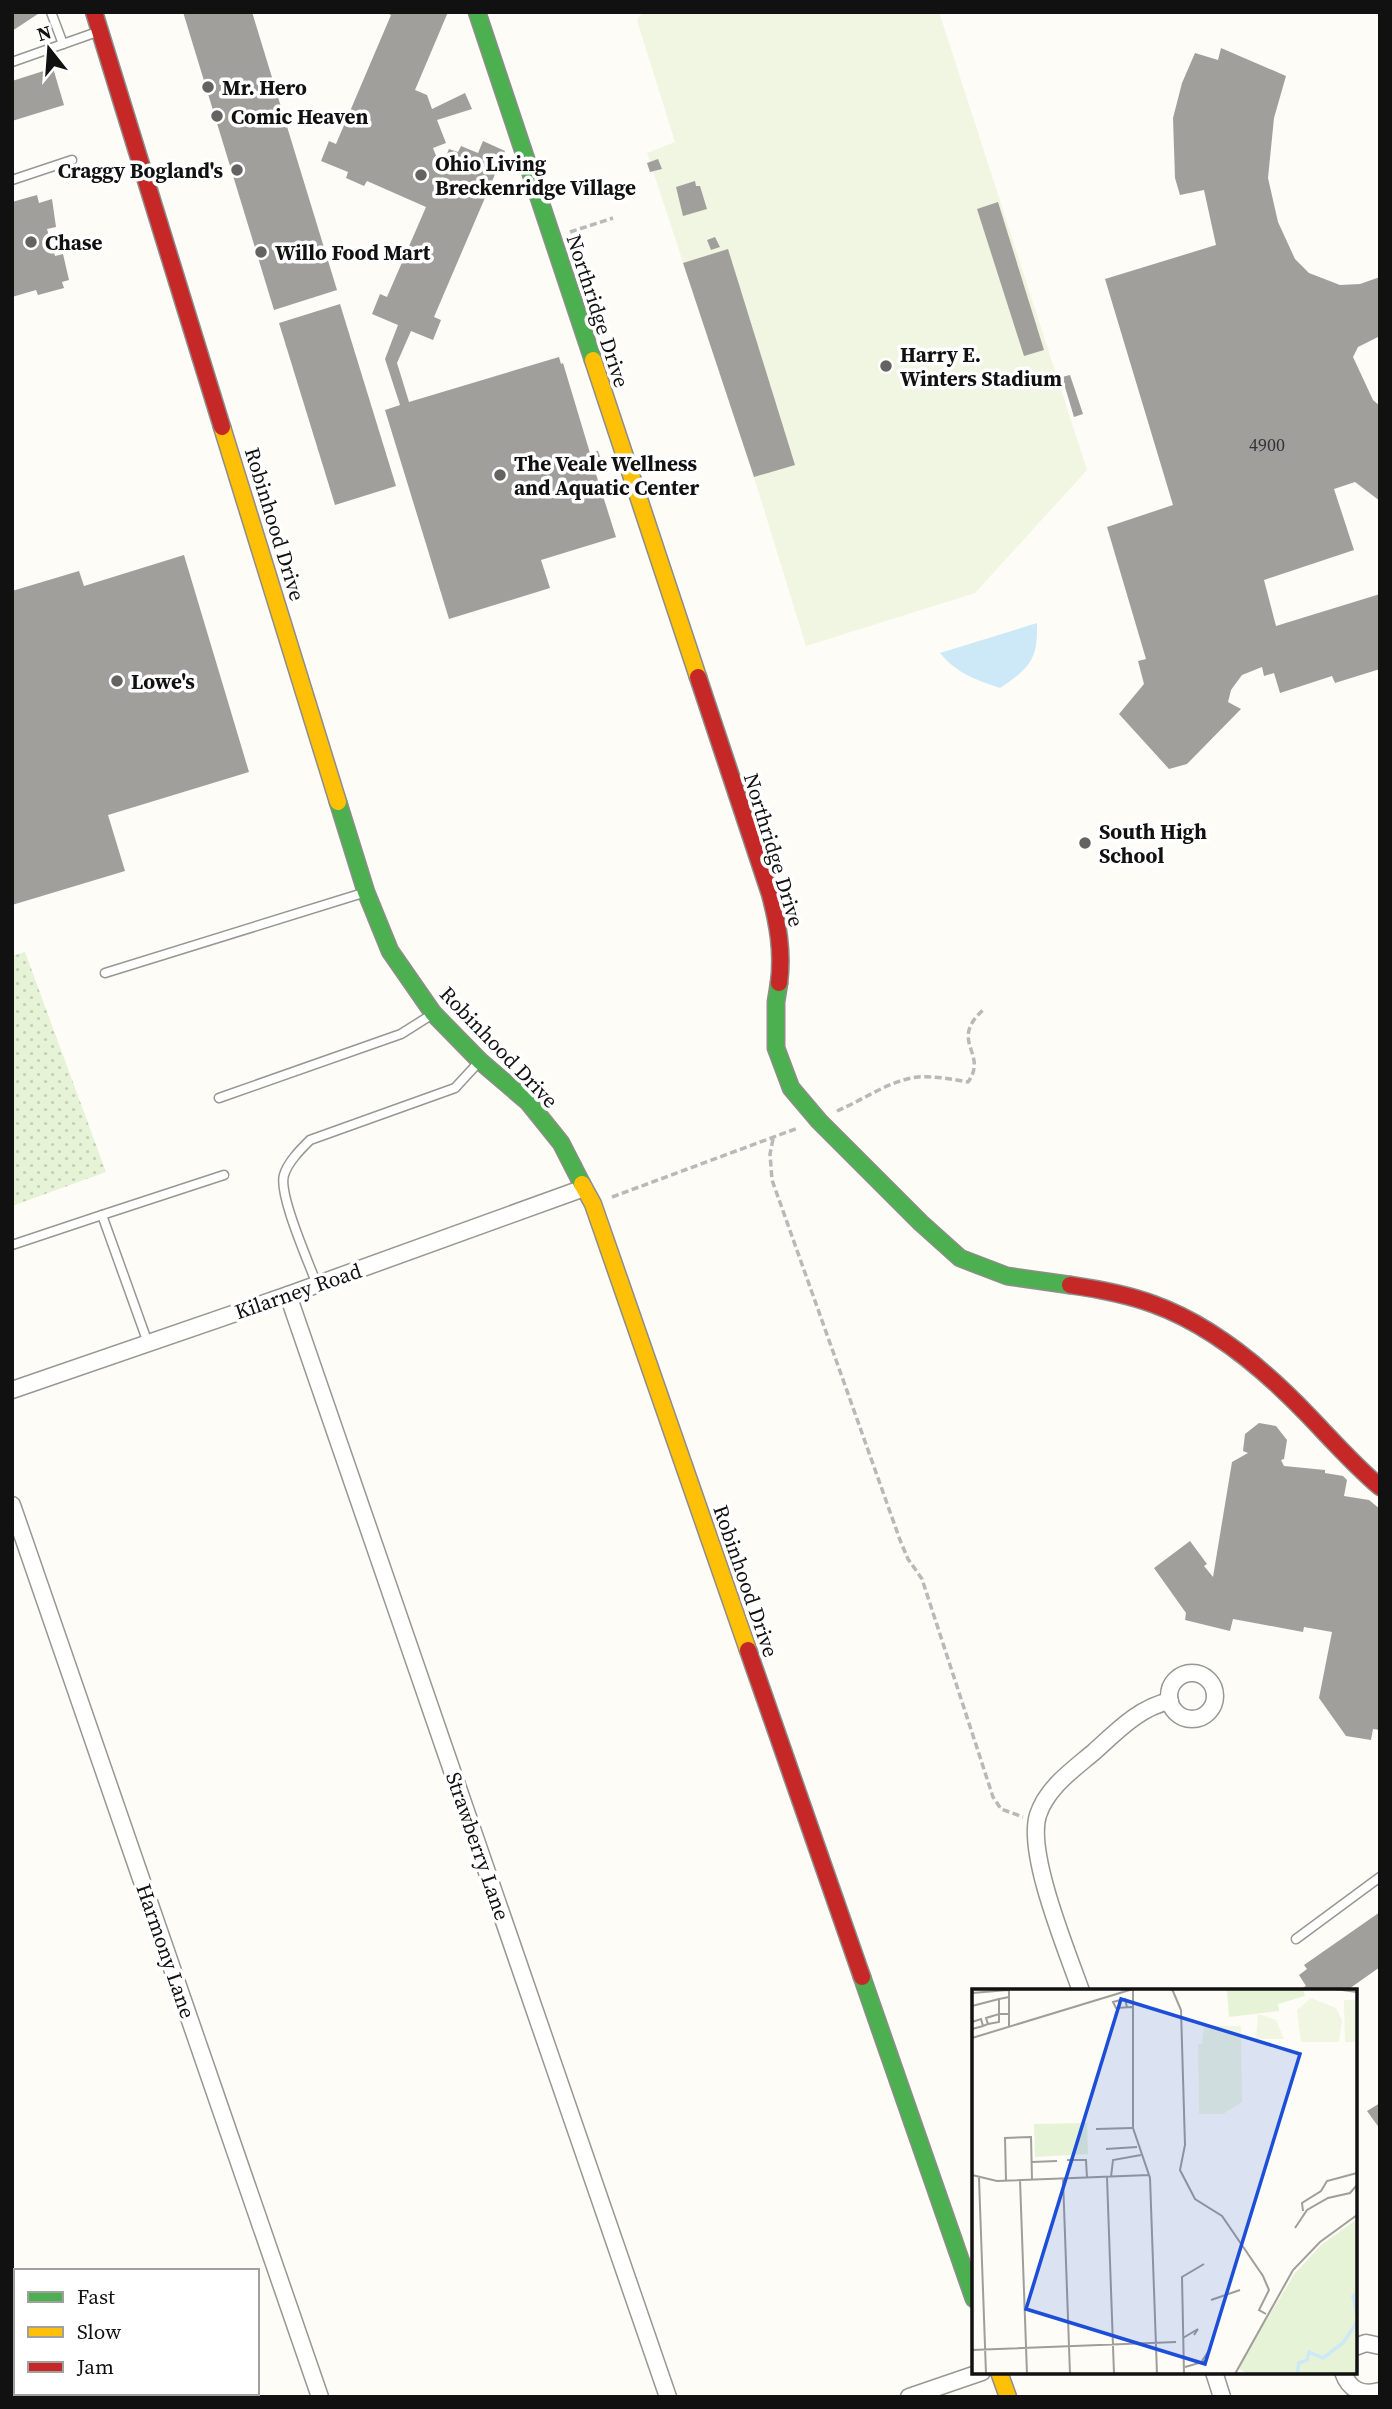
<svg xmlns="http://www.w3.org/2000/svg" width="1392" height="2409" font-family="'Source Serif 4',serif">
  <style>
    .park { fill: url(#park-dots) }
    .pitch { fill: #f0f6e1 }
    .water { fill: #cde8f7 }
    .building { fill: #a19f9c }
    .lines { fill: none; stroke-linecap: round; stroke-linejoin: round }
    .lane-casing { stroke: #979795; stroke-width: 11 }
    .street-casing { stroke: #979795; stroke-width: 19 }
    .fast-casing { stroke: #8e8d8b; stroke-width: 19 }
    .slow-casing { stroke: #8e8d8b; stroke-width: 19 }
    .jam-casing { stroke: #8e8d8b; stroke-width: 19 }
    .path { stroke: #b9b9b8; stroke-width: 3.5; stroke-dasharray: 7 3.5; stroke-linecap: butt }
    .lane { stroke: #fffffe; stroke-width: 8 }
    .street { stroke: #fffffe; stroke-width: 16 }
    .fast { stroke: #4caf50; stroke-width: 16 }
    .slow { stroke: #ffc107; stroke-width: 16 }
    .jam { stroke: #c62828; stroke-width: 16 }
    .poi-dot { fill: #646362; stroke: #fff; stroke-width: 2.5 }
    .labels { text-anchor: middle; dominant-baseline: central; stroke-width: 7; stroke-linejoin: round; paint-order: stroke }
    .number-label { font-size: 18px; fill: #353434 }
    .poi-label { font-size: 21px; font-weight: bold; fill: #111; stroke: #fff; text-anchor: start }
    .street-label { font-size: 21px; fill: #111; stroke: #fff }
    .inset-river { fill: none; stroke: #cde8f7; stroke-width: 3.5 }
    .inset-road { fill: none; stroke: #9f9e9b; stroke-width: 2 }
    .view { fill: #1d4ed8; fill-opacity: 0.15; stroke: #1d4ed8; stroke-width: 3.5 }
    .inset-edge { fill: none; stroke: #111; stroke-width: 3.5 }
  </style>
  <defs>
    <pattern id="park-dots" width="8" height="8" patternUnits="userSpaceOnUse" patternTransform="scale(1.75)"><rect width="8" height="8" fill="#e7f3d7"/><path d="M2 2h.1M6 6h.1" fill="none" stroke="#c5cfb8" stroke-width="1.8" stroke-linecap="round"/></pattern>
  </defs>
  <rect width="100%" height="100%" fill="#fdfcf7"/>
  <!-- park -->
  <path class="park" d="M25,952L106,1172L12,1206V956Z"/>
  <!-- pitch -->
  <path class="pitch" d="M643,12H939L1087,470L975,593L806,646L754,477L647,153L675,142L637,20Z"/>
  <!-- water -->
  <path class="water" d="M1037,623C1038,659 1030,668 1000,688C976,680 956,673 940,653Z"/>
  <!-- building -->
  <g class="building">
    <path d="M12,12H41L12,31Z"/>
    <path d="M183,12H252L337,290L274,310Z"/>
    <path d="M384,12H448L415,90L427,95L432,109L465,93L472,109L437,120L446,143L433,148L441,168L449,149L458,152L461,146L478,153L483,141L505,151L434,317L441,320L433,340L411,331L397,363L409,402L559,357L561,364L563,363L590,453L598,451L604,468L595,471L616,537L541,560L550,588L449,619L385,410L400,405L385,359L398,325L372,314L380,294L387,297L426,207L367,181L364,186L346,178L348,172L321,161L329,141L336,144L391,15Z"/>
    <path d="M1221,48L1286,76L1274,118L1268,178L1278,222L1295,259L1309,273L1340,285L1360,284L1380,277V336L1358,347L1353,357L1373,400L1380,406V501L1355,482L1334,489L1354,550L1264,580L1276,626L1380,594V669L1335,683L1332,676L1280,693L1274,673L1264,676L1262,667L1242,675L1231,690L1228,702L1241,709L1187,764L1169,769L1119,714L1144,684L1138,661L1146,659L1107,527L1173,505L1105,279L1216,245L1204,190L1180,195L1175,178L1173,118L1182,83L1195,53L1218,60Z"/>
    <path d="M53,68L64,105L12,121V81Z"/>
    <path d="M658,159L662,169L650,172L647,163Z"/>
    <path d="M695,181L696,186H700L707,209L683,216L676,187Z"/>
    <path d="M37,195L39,203L52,199L56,227L47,229L55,256L63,254L69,280L62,282L64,288L38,295L36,290L12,297V202Z"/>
    <path d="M998,202L1044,350L1024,356L977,209Z"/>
    <path d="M715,237L720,247L711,250L707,240Z"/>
    <path d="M728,249L795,465L754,477L683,263Z"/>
    <path d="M340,304L396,486L335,505L279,323Z"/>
    <path d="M1070,375L1083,414L1074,417L1062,377Z"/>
    <path d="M184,555L249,772L108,815L125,871L12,905V591L79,571L84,586Z"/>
    <path d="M1259,1423L1276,1426L1287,1440L1284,1459L1281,1460L1284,1466L1325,1470V1473L1343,1476L1347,1480L1344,1496L1369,1500L1380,1509V1730L1373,1729L1371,1740L1346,1736L1319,1698L1332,1632L1304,1627L1303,1632L1233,1619L1230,1631L1185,1620L1186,1613L1154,1568L1190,1541L1207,1564L1204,1566L1213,1577L1232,1462L1248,1453L1243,1451L1245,1434Z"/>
    <path d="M1380,1912V1967L1346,1991H1304L1302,1988L1306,1986L1299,1975L1307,1969L1304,1965Z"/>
    <path d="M1380,2103V2129L1367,2111Z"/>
  </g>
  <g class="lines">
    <!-- lane casing -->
    <g class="lane-casing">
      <g id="lane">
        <path d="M51,12L63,44"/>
        <path d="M12,62L97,32"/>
        <path d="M12,180L72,160"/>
        <path d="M105,973L363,893"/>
        <path d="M219,1098L401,1034L431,1015"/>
        <path d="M102,1215L224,1175"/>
        <path d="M12,1245L102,1215L148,1343"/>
        <path d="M317,1285C309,1263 278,1194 284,1175C288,1162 300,1150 310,1140L455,1088L478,1063"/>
        <path d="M1296,1939L1380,1877"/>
      </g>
    </g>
    <!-- street casing -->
    <g class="street-casing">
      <g id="street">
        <path d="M288,1295L668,2397"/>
        <path d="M12,1390L288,1295L584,1188"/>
        <path d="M12,1505L320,2397"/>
        <circle cx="1192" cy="1696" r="23"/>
        <path d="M1081,1991C1067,1951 1026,1853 1038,1815C1047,1787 1074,1769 1095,1751C1117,1731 1140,1707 1170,1701"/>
        <path d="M1355,2347L1366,2343L1380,2346"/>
        <path d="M1214,2372L1222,2397"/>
        <path d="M1343,2372C1349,2390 1362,2396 1380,2391"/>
        <path d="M909,2397L982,2372"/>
      </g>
    </g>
    <!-- fast casing -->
    <g class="fast-casing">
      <g id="fast">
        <path d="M477,12L593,360"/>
        <path d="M338,802L366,892L390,951L433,1013L480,1061L528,1102L561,1143L582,1184"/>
        <path d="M779,983L776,1002V1048L791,1088L819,1121L921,1223L960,1258L1007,1276L1070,1285"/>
        <path d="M862,1977L974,2299"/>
      </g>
    </g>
    <!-- slow casing -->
    <g class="slow-casing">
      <g id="slow">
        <path d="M593,360L698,677"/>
        <path d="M222,427L338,802"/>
        <path d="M582,1184L593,1204L748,1650"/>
        <path d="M999,2372L1008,2397"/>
      </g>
    </g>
    <!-- jam casing -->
    <g class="jam-casing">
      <g id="jam">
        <path d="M94,12L222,427"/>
        <path d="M698,677L770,894C778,924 783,952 779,983"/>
        <path d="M1070,1285C1098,1289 1126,1294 1153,1304C1212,1325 1265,1370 1308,1415C1332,1440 1354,1465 1380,1487"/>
        <path d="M748,1650L862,1977"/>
      </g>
    </g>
    <!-- path -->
    <g class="path">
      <path d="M570,232L613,218"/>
      <path d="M837,1111C863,1100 890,1080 918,1077C935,1076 951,1079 968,1082C989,1053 948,1042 983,1010"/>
      <path d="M773,1139L770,1154L772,1180L900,1540L908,1559L922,1579L993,1797L1001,1809L1023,1817"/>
      <path d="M612,1197L798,1128"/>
    </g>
    <!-- lane -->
    <use href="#lane" class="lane"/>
    <!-- street -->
    <use href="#street" class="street"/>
    <!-- fast -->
    <use href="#fast" class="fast"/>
    <!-- slow -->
    <use href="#slow" class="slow"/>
    <!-- jam -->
    <use href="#jam" class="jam"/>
  </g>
  <!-- markers -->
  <g class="poi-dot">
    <circle cx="208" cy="87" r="7"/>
    <circle cx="217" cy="116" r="7"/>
    <circle cx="237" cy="170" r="7"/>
    <circle cx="421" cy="175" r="7"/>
    <circle cx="31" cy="242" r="7"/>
    <circle cx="261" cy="252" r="7"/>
    <circle cx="886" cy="366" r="7"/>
    <circle cx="500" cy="475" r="7"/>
    <circle cx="117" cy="681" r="7"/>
    <circle cx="1085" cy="843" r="7"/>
  </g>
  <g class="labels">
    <!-- number labels -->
    <g class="number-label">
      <text x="1267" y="444">4900</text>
    </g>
    <!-- poi labels -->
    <g class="poi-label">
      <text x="222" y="87">Mr. Hero</text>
      <text x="231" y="116">Comic Heaven</text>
      <text x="435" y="163">Ohio Living<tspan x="435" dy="24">Breckenridge Village</tspan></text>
      <text x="223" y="170" text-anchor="end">Craggy Bogland's</text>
      <text x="45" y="242">Chase</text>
      <text x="275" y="252">Willo Food Mart</text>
      <text x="900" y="354">Harry E.<tspan x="900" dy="24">Winters Stadium</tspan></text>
      <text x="514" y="463">The Veale Wellness<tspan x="514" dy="24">and Aquatic Center</tspan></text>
      <text x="131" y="681">Lowe's</text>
      <text x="1099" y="831">South High<tspan x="1099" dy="24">School</tspan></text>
    </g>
    <!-- street labels -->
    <g class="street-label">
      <text transform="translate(598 311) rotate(72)">Northridge Drive</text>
      <text transform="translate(275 524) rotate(73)">Robinhood Drive</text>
      <text transform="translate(774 850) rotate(73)">Northridge Drive</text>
      <text transform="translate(499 1047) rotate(46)">Robinhood Drive</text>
      <text transform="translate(298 1291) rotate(-19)">Kilarney Road</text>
      <text transform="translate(746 1581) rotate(71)">Robinhood Drive</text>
      <text transform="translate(478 1846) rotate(71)">Strawberry Lane</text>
      <text transform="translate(166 1951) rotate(71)">Harmony Lane</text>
    </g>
  </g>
  <!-- overview -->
  <g transform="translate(972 1989)">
    <rect width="385" height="385" fill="#fdfcf7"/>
    <path d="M255,0H331L333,7L306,15L307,22L257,28ZM115,134L116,165L63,168L62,135ZM385,230V385H277L265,379L323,284L349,256Z" fill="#e7f3d7"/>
    <path d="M339,9L364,19L370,31L367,53H329L325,21ZM372,11H385V53H373ZM286,25L304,31L312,50H284ZM232,37H269L270,113L251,125H227L226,55H230Z" fill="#f0f6e1"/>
    <path class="inset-river" d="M385,304L381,307L385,325M325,385L327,374L335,371L337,363L351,369L371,354L385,333"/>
    <path class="inset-road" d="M37,0V37M161,0V139L178,189L185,385M200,0L209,21L213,156L208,181L223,210L250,227L291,287L297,301L287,321L294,325M363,0L385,3M0,4L36,1M37,8L27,10V25H37M0,17L27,10M155,18L153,10L141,13L144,19L160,18M0,33L9,30L11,37L0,40M11,37L16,35L14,29L27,25V33L16,35M0,49L161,0M124,140L160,139M134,160L165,158M95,171H114L115,189M60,173L85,172M0,186L25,192L177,186M135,188L142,385M139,188L141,171L169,166M7,189L14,385M91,190L98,385M48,191L55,385M34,192L33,149L59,148L60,191M331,222L330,214L349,202L355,192L385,184M323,239L335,221L356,209L378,204L385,196M239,311L268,301M211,349L226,340L222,346M0,361L204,353M213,378L234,372V366L230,372M212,385L210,288L232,275M263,385L321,281L348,253L385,226"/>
    <path class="view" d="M149,10L328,65L233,375L54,320Z"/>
    <rect width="385" height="385" class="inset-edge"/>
  </g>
  <!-- border -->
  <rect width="1392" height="2409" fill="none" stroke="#111111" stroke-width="28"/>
  <!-- legend -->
  <rect x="14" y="2269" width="245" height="126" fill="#ffffff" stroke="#a0a0a0" stroke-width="2"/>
  <rect x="28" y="2292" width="35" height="10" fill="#4caf50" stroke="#a0a0a0" stroke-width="2"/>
  <text x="77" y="2304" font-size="21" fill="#111111">Fast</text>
  <rect x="28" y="2327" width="35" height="10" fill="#ffc107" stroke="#a0a0a0" stroke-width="2"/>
  <text x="77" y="2339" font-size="21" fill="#111111">Slow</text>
  <rect x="28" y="2362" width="35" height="10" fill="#c62828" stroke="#a0a0a0" stroke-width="2"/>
  <text x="77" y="2374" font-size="21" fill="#111111">Jam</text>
  <!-- north arrow -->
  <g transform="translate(49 49) rotate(343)" stroke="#ffffff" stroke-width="5" paint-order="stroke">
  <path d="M0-5L12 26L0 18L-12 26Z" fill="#111111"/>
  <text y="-10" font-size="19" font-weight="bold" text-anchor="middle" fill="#111111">N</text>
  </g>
</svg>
